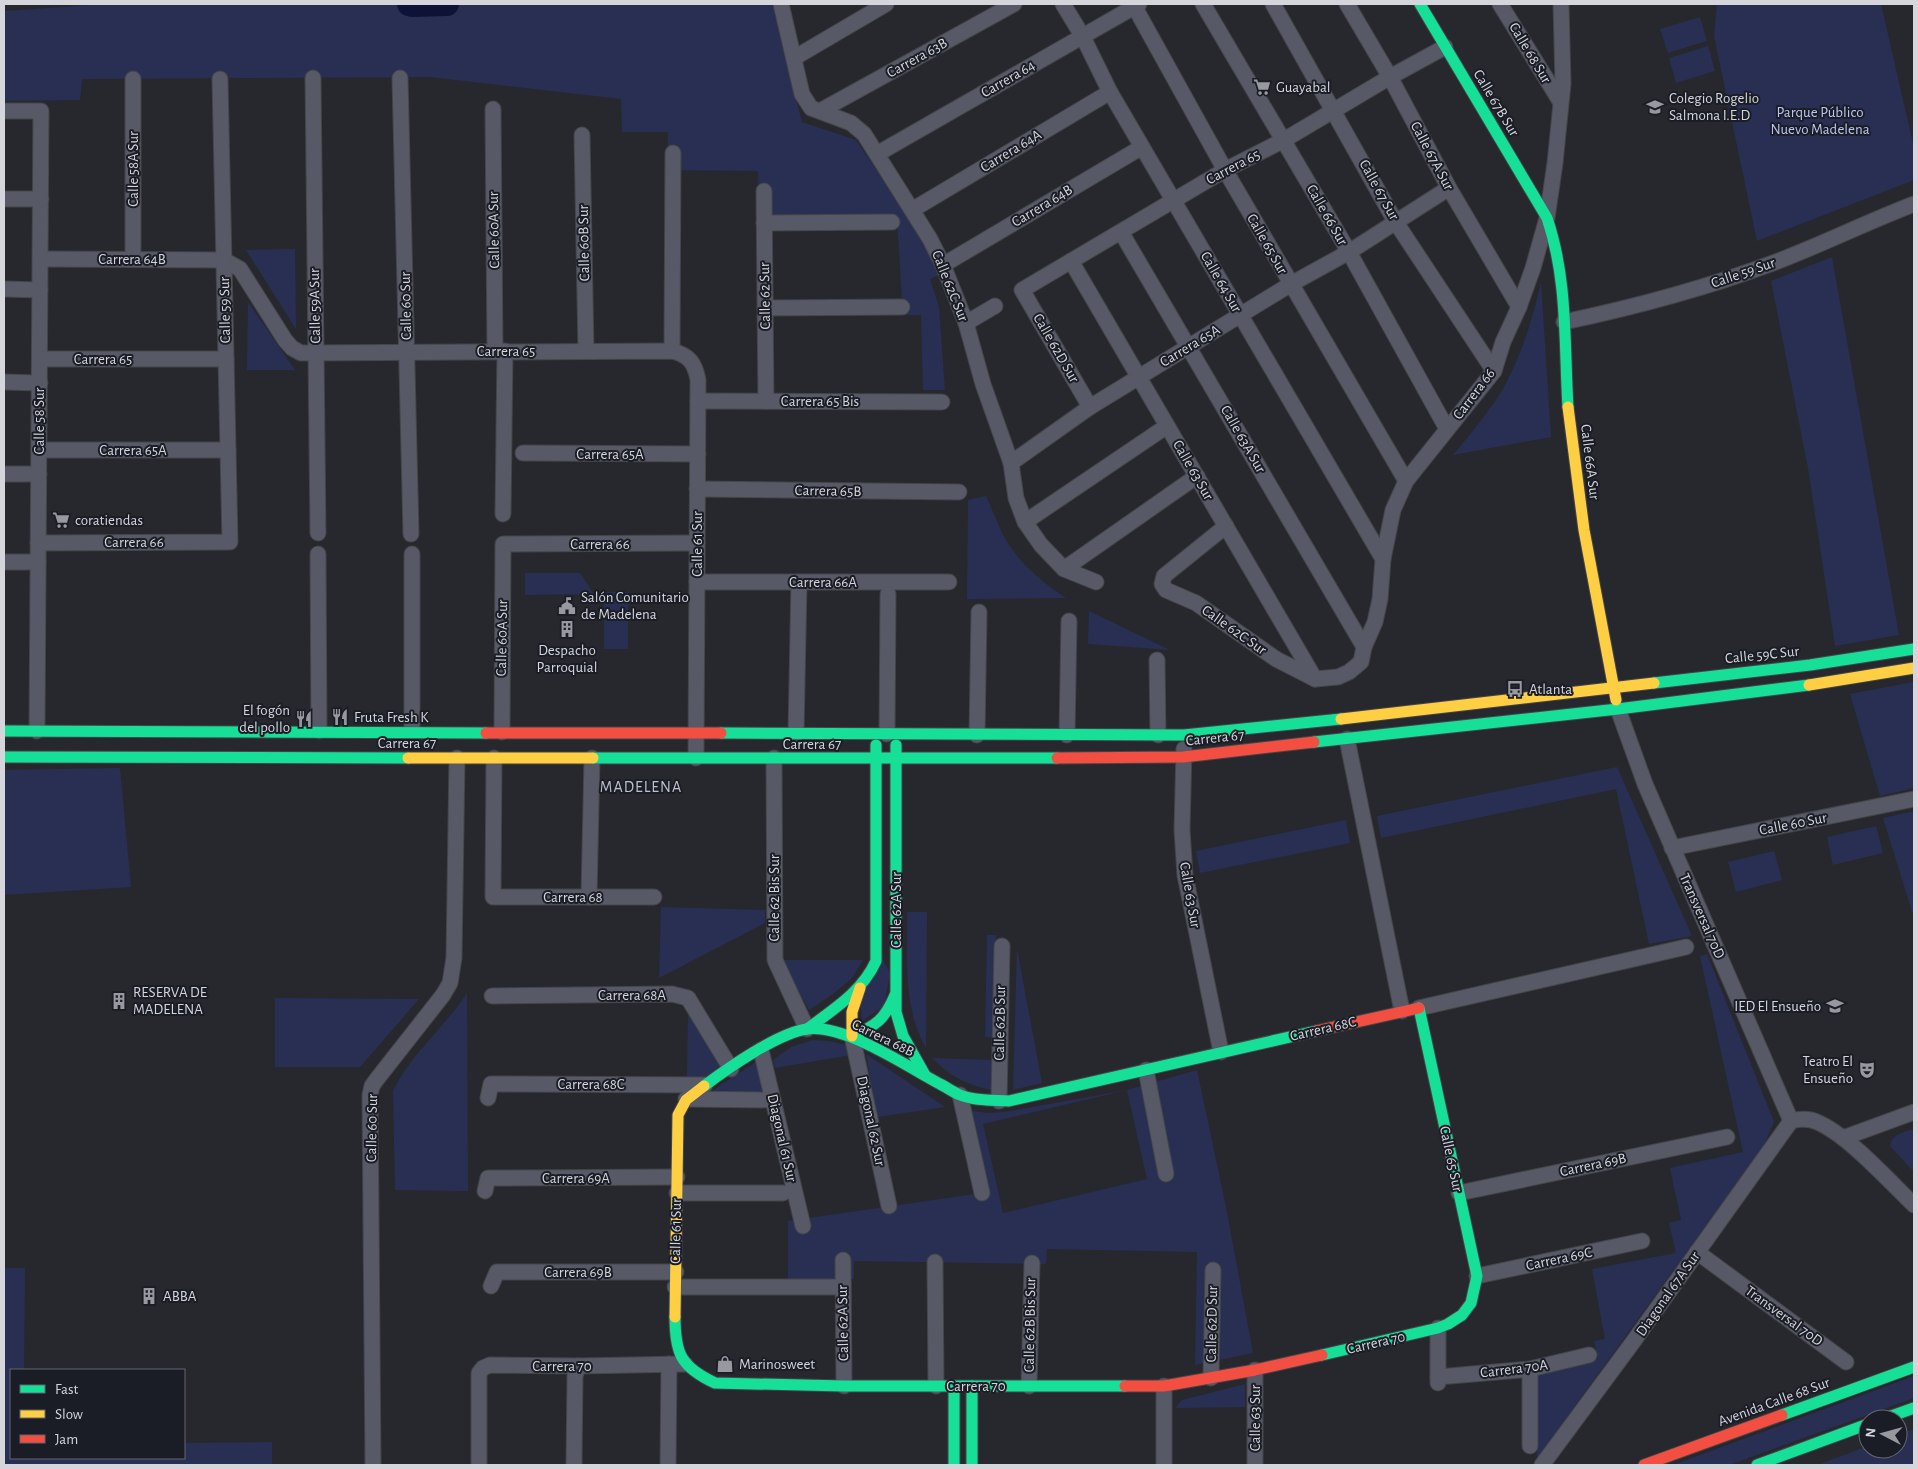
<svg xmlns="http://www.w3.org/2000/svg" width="1918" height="1469" font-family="'Alegreya Sans',sans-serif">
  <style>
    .green { fill: #282f53; fill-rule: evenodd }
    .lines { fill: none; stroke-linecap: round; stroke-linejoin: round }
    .river { stroke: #0e1238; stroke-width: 24 }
    .street-casing { stroke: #444548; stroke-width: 17 }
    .fast-casing { stroke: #444548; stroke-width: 13 }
    .slow-casing { stroke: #444548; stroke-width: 13 }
    .jam-casing { stroke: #444548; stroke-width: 13 }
    .street { stroke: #575966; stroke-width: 15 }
    .fast { stroke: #16e098; stroke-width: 11 }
    .slow { stroke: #ffcf43; stroke-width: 11 }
    .jam { stroke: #f24e42; stroke-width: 11 }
    .labels { text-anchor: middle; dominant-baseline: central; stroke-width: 4; stroke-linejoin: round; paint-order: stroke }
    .street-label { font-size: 15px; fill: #d4d6dc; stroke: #1b1d26 }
    .poi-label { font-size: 15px; fill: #d4d6dc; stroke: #1b1d26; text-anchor: start }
    .park-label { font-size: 15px; fill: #bac6f3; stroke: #1b1d26 }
    .neighbourhood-label { font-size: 16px; letter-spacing: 1px; fill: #bdc1cd; stroke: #1b1d26 }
  </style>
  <rect width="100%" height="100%" fill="#27282d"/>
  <!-- green -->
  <g class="green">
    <path d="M106,4H772L802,122L856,140L910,219L942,274L930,279L939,307L945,390H923L921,315H903L897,219L759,220L758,171L667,170L668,132H622L621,99L430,77L82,79L80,100L4,101V11Z"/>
    <path d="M1717,4H1881L1914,148V180L1757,241L1714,36Z"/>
    <path d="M1700,17L1707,41L1668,53L1660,29Z"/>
    <path d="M1708,46L1715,71L1676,83L1669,58Z"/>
    <path d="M295,249L296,329L246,250Z"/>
    <path d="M1832,257L1899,635L1835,646L1808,468L1771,281Z"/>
    <path d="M1541,282L1551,437L1453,455C1471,433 1490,411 1504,387C1522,354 1533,318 1541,282Z"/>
    <path d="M248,302L295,370H247Z"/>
    <path d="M986,496C993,511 999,528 1007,542C1022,566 1044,583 1066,598L967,599L968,500Z"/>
    <path d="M525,573H580L594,594L525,595Z"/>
    <rect x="604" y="592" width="24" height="57"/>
    <path d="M1089,611L1170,650L1088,644Z"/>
    <path d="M1913,682L1914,788L1880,796L1850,694Z"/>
    <path d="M1617,767L1692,936L1649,944L1616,789L1381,838L1377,816Z"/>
    <path d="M120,768L131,887L4,895V770Z"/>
    <path d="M1914,811V918L1883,818Z"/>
    <path d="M1346,820L1350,843L1200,873L1196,851Z"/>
    <path d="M1876,826L1883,853L1833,865L1827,837Z"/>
    <path d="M1774,851L1782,880L1736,892L1728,862Z"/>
    <path d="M661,907L765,910V923L659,978Z"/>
    <path d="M907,912H927L926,1048C902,1006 908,958 907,912Z"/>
    <path d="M987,935H996L993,1037H985Z"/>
    <path d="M1017,949L1042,1083L1013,1090Z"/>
    <path d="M1707,954L1774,1122L1763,1147L1537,1458L1536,1370L1598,1359L1594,1341L1605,1339L1592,1269L1676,1253L1669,1223L1681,1220L1670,1168L1743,1152L1700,956Z"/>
    <path d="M882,957L890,974L884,1006L862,1021L860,999Z"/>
    <path d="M781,960H863L852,978L833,994L809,1010Z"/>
    <path d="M467,993L468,1191L395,1190L393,1091C410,1055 445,1027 467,993Z"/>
    <path d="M275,998L419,999L360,1067H275Z"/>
    <path d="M688,1011L720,1068L702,1079H687Z"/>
    <path d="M813,1040L829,1041L847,1045L851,1055L775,1068L773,1060L791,1047Z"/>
    <path d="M866,1054L945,1107L877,1117Z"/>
    <path d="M932,1058L994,1060L993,1090C967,1086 950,1076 932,1058Z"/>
    <path d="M756,1062L764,1093L710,1092Z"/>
    <path d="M1197,1070L1226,1207L1253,1353L1195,1365L1197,1252L1047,1249L1046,1264L854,1261V1279L788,1280V1221L989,1192L972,1111L988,1113L1005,1112L1127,1090ZM1127,1090L1147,1179L1003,1213L983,1124Z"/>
    <path d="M1914,1129V1172L1890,1146C1892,1134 1904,1132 1914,1129Z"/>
    <path d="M4,1268H25L24,1370H11V1458H184V1443L272,1442V1465H4Z"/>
    <path d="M1914,1376V1398L1729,1465H1673Z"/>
    <path d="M1245,1384V1407L1175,1408L1182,1400Z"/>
    <path d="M1914,1429V1465H1817L1868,1446V1449H1898V1435Z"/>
  </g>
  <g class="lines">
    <!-- river -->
    <path class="river" d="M409,4L413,5L447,4"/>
    <!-- street casing -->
    <g class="street-casing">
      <g id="street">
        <path d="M781,4L802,94L811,108L851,123L864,134L930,239L943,265L966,323L983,384L1011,463L1016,498L1025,522L1041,545L1064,569L1096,582"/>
        <path d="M1063,4L1083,37L1110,92L1383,559"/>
        <path d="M1133,4L1225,170L1406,481"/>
        <path d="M1203,4L1349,252L1447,429"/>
        <path d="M1273,4L1395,221L1494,371"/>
        <path d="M1347,4L1390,77L1449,188L1519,307"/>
        <path d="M1500,4L1560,101"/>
        <path d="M794,58L886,4"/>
        <path d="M313,78L318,533"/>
        <path d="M400,78L411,534"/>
        <path d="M493,109L495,351"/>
        <path d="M4,111H41L37,731"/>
        <path d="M820,111L1014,4"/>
        <path d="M582,135L586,351"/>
        <path d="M877,154L1139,4"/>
        <path d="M764,191L766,401"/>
        <path d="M4,199H41"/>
        <path d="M912,210L1110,92"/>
        <path d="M764,223L892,222"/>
        <path d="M1121,232L1364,647"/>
        <path d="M41,259L224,260L240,269L285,340L292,348L301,353L672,351C689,355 695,363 698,380L696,758"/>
        <path d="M133,259V79"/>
        <path d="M1071,261L1315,679"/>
        <path d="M943,265L1142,147"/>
        <path d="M4,289L40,290"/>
        <path d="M765,308L902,307"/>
        <path d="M1564,322C1635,307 1706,288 1773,263C1821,245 1867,222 1914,204"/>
        <path d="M966,323L995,306"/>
        <path d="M672,351L673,153"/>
        <path d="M40,359H226"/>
        <path d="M4,382L40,383"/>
        <path d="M698,401L942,402"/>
        <path d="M1090,407L1022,290L1225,170L1284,140L1390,77L1445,47"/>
        <path d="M39,450H228"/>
        <path d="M523,453L698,454"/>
        <path d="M1011,463L1090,407L1291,284L1349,252L1449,188"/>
        <path d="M4,474H39"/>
        <path d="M697,489L959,492"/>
        <path d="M503,514L505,351"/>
        <path d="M1025,522L1167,426"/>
        <path d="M1226,526L1164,576L1162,584L1166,590L1196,603L1276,659L1315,679L1338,677L1349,672L1361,662L1364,647L1375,622L1380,599L1383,559L1393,510L1406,481L1494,371L1503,342L1519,307L1533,268L1547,218L1555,163L1563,84L1561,4"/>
        <path d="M38,543L230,542L220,79"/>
        <path d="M318,554L319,731"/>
        <path d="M4,562H38"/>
        <path d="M1064,569L1197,476"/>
        <path d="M697,582H949"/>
        <path d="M1157,660L1158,735"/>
        <path d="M1618,709L1645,784L1791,1121"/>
        <path d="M412,731V554"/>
        <path d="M502,732L503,544L697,543"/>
        <path d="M796,734L799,582"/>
        <path d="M887,734L888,594"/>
        <path d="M977,735L979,612"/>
        <path d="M1067,735L1069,621"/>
        <path d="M1347,739L1402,1011"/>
        <path d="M1184,749L1182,830L1185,875L1221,1052"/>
        <path d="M494,758L493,897H654"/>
        <path d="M774,758L775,960L807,1029"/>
        <path d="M1672,848L1914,799"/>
        <path d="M589,897L592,758"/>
        <path d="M492,996L672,994L688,998L731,1069"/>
        <path d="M1419,1008L1686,947"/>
        <path d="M852,1036L889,1206"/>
        <path d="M761,1050L803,1226"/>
        <path d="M1146,1070L1166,1174"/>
        <path d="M960,1095L982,1193"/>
        <path d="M488,1098L491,1084L705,1085"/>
        <path d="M686,1099L773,1100"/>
        <path d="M999,1101L1002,946"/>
        <path d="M1791,1121C1799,1119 1808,1118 1817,1122C1848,1135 1889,1181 1914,1205"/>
        <path d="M1843,1138L1914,1112"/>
        <path d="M485,1191L488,1178L677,1177"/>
        <path d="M677,1193H783"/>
        <path d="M1459,1193L1727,1137"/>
        <path d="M1697,1252L1846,1362"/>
        <path d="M843,1260L844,1386"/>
        <path d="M935,1262L936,1386"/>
        <path d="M1477,1276L1642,1241"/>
        <path d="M491,1286L497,1272H676"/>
        <path d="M675,1287H843"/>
        <path d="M1438,1328V1383"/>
        <path d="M1255,1370V1465"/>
        <path d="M1438,1377L1530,1369L1589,1355"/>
        <path d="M1211,1378L1213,1270"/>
        <path d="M1029,1386L1032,1263"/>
        <path d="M1530,1446V1369"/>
        <path d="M373,1465L370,1095L372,1086L377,1079L443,995L450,983L454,958L457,758"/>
        <path d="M479,1465V1373L483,1368L490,1365L578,1366L685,1364"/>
        <path d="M574,1465L575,1376L578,1366"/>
        <path d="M668,1465L669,1364"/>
        <path d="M1164,1465V1386"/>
        <path d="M1542,1465L1633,1342L1791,1121"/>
      </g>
    </g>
    <!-- fast casing -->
    <g class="fast-casing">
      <g id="fast">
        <path d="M1420,4L1547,218C1568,280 1564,343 1568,407"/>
        <path d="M1654,683L1810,665L1914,649"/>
        <path d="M4,731L486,733"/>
        <path d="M721,733L1184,735L1341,719"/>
        <path d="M1314,742L1618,709L1809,685"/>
        <path d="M896,745V1012L903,1036L925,1075"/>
        <path d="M4,757L408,758"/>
        <path d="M593,758H1057"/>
        <path d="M807,1029C834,1009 862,992 876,961V745"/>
        <path d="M852,1036C876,1026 885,1019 895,995"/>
        <path d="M704,1086C728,1068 778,1033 807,1029C845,1024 906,1066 940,1084C946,1087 953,1092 960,1095C975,1101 993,1100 1009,1101L1316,1031"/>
        <path d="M675,1317C675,1354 681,1367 715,1383L844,1386H1125"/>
        <path d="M1322,1355L1438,1328L1448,1324L1462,1315L1471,1303L1477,1276L1419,1008"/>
        <path d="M954,1386V1465"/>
        <path d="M972,1386V1465"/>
        <path d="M1782,1415L1914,1367"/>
        <path d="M1883,1419L1914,1408"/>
        <path d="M1757,1465L1868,1424"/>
      </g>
    </g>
    <!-- slow casing -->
    <g class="slow-casing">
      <g id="slow">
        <path d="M1568,407L1584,530L1616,700"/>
        <path d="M1809,685L1914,668"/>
        <path d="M1341,719L1654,683"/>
        <path d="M408,758H593"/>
        <path d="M852,1036V1012L860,988"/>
        <path d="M675,1317L678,1115L686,1100L704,1086"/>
      </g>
    </g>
    <!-- jam casing -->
    <g class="jam-casing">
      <g id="jam">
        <path d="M486,733H721"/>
        <path d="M1057,758L1183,757L1314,742"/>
        <path d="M1316,1031L1419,1008"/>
        <path d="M1125,1386H1164L1255,1370L1322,1355"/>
        <path d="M1644,1465L1782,1415"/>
      </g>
    </g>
    <!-- street -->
    <use href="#street" class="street"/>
    <!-- fast -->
    <use href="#fast" class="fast"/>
    <!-- slow -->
    <use href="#slow" class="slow"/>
    <!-- jam -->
    <use href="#jam" class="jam"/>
  </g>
  <!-- icons -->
  <defs>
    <g id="supermarket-bare" transform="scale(1.35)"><path d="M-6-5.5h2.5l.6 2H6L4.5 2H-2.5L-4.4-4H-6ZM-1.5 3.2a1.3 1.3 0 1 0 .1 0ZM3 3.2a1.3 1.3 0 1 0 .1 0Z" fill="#97999f" stroke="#1b1d26" stroke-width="2.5" paint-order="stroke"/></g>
    <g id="school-bare" transform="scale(1.35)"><path d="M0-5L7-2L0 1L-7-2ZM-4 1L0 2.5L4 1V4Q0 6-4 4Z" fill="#97999f" stroke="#1b1d26" stroke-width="2.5" paint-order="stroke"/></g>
    <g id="civic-bare" transform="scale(1.35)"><path d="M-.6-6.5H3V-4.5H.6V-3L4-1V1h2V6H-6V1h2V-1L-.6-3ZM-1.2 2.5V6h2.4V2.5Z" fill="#97999f" stroke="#1b1d26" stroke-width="2.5" paint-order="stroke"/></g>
    <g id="building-bare" transform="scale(1.35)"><path d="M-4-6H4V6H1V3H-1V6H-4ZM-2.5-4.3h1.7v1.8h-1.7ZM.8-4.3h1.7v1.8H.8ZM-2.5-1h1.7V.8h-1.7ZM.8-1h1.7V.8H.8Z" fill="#97999f" stroke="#1b1d26" stroke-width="2.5" paint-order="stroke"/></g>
    <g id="bus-bare" transform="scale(1.35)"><path d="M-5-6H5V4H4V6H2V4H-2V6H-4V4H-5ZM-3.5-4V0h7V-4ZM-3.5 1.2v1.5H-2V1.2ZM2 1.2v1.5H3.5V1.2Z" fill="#97999f" stroke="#1b1d26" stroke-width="2.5" paint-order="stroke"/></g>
    <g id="restaurant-bare" transform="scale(1.35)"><path d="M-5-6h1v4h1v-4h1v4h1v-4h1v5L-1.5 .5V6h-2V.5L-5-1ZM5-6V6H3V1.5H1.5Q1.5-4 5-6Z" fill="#97999f" stroke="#1b1d26" stroke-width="2.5" paint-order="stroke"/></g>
    <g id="theatre-bare" transform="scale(1.35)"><path d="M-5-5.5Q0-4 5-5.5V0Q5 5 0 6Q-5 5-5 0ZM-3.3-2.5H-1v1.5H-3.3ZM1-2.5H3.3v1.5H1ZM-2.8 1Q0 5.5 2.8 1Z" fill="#97999f" stroke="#1b1d26" stroke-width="2.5" paint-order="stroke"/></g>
    <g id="shop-bare" transform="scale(1.35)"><path d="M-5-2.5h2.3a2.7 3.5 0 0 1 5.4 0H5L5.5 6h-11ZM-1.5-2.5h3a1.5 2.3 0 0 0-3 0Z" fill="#97999f" stroke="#1b1d26" stroke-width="2.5" paint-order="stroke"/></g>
  </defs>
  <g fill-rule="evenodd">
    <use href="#supermarket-bare" x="1262" y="87"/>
    <use href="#school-bare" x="1655" y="107"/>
    <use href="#supermarket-bare" x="61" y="520"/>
    <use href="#civic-bare" x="567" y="606"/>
    <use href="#building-bare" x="567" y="629"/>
    <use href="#bus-bare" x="1515" y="689"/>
    <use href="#restaurant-bare" x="340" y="717"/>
    <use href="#restaurant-bare" x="304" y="719"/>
    <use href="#building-bare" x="119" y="1001"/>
    <use href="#school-bare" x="1835" y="1006"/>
    <use href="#theatre-bare" x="1867" y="1070"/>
    <use href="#building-bare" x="149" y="1296"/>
    <use href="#shop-bare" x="725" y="1364"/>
  </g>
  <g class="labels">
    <!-- street labels -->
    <g class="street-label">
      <text transform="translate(1530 53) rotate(59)">Calle 68 Sur</text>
      <text transform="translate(917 58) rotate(-29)">Carrera 63B</text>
      <text transform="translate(1008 79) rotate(-30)">Carrera 64</text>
      <text transform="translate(1496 103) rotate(59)">Calle 67B Sur</text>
      <text transform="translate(1011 151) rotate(-31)">Carrera 64A</text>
      <text transform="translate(1432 156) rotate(62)">Calle 67A Sur</text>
      <text transform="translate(1233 167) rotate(-28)">Carrera 65</text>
      <text transform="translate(133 169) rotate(-90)">Calle 58A Sur</text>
      <text transform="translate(1379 190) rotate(61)">Calle 67 Sur</text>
      <text transform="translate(1042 206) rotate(-31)">Carrera 64B</text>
      <text transform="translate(1327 215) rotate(60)">Calle 66 Sur</text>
      <text transform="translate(494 230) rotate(-91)">Calle 60A Sur</text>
      <text transform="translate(584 243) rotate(-91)">Calle 60B Sur</text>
      <text transform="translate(1267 244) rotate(60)">Calle 65 Sur</text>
      <text x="132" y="259">Carrera 64B</text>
      <text transform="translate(1743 273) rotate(-19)">Calle 59 Sur</text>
      <text transform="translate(1221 282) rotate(60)">Calle 64 Sur</text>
      <text transform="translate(950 286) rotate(68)">Calle 62C Sur</text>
      <text transform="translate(765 296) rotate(-91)">Calle 62 Sur</text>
      <text transform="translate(315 306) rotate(-91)">Calle 59A Sur</text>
      <text transform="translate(406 306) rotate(-91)">Calle 60 Sur</text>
      <text transform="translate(225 310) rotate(-91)">Calle 59 Sur</text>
      <text transform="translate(1190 346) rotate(-31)">Carrera 65A</text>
      <text transform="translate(1056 348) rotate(60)">Calle 62D Sur</text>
      <text x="506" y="351">Carrera 65</text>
      <text x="103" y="359">Carrera 65</text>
      <text transform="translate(1474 394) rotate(-53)">Carrera 66</text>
      <text x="820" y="401">Carrera 65 Bis</text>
      <text transform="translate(39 421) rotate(-90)">Calle 58 Sur</text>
      <text transform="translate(1243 439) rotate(60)">Calle 63A Sur</text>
      <text x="133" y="450">Carrera 65A</text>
      <text x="610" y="454">Carrera 65A</text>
      <text transform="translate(1590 462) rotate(83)">Calle 66A Sur</text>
      <text transform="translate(1193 470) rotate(60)">Calle 63 Sur</text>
      <text transform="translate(828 491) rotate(1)">Carrera 65B</text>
      <text x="134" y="542">Carrera 66</text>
      <text x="600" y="544">Carrera 66</text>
      <text transform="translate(697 544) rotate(-90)">Calle 61 Sur</text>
      <text x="823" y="582">Carrera 66A</text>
      <text transform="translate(1234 630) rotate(35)">Calle 62C Sur</text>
      <text transform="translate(502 638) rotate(-89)">Calle 60A Sur</text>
      <text transform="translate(1762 655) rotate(-6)">Calle 59C Sur</text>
      <text transform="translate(1215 738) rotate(-6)">Carrera 67</text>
      <text x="407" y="743">Carrera 67</text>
      <text x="812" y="744">Carrera 67</text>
      <text transform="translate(1793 824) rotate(-11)">Calle 60 Sur</text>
      <text transform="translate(1190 895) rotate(80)">Calle 63 Sur</text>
      <text x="573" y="897">Carrera 68</text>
      <text transform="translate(774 898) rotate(-90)">Calle 62 Bis Sur</text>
      <text transform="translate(896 910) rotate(-90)">Calle 62A Sur</text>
      <text transform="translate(1702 916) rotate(66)">Transversal 70D</text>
      <text x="632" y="995">Carrera 68A</text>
      <text transform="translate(1000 1023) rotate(-89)">Calle 62B Sur</text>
      <text transform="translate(1323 1029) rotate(-13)">Carrera 68C</text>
      <text transform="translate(883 1038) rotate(26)">Carrera 68B</text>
      <text x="591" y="1084">Carrera 68C</text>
      <text transform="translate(871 1121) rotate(78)">Diagonal 62 Sur</text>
      <text transform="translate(372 1128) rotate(-89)">Calle 60 Sur</text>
      <text transform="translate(782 1138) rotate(77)">Diagonal 61 Sur</text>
      <text transform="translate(1451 1159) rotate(78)">Calle 65 Sur</text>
      <text transform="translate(1593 1165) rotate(-12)">Carrera 69B</text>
      <text x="576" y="1178">Carrera 69A</text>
      <text transform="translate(676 1231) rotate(-89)">Calle 61 Sur</text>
      <text transform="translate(1559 1259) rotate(-12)">Carrera 69C</text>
      <text x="578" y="1272">Carrera 69B</text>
      <text transform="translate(1668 1294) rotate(-55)">Diagonal 67A Sur</text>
      <text transform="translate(1784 1316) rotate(36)">Transversal 70D</text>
      <text transform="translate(843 1323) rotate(-91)">Calle 62A Sur</text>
      <text transform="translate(1212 1324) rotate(-89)">Calle 62D Sur</text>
      <text transform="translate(1030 1325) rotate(-89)">Calle 62B Bis Sur</text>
      <text transform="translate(1376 1343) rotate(-13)">Carrera 70</text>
      <text x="562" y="1366">Carrera 70</text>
      <text transform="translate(1514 1369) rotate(-7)">Carrera 70A</text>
      <text x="976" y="1386">Carrera 70</text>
      <text transform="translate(1774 1402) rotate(-20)">Avenida Calle 68 Sur</text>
      <text transform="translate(1255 1418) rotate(-90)">Calle 63 Sur</text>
    </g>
    <!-- poi labels -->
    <g class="poi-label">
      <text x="1276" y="87">Guayabal</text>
      <text x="1669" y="98">Colegio Rogelio<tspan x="1669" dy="17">Salmona I.E.D</tspan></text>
      <text x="75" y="520">coratiendas</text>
      <text x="581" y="597">Salón Comunitario<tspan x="581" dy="17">de Madelena</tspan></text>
      <text x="567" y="650" text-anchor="middle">Despacho<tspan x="567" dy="17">Parroquial</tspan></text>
      <text x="1529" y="689">Atlanta</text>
      <text x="290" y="710" text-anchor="end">El fogón<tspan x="290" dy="17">del pollo</tspan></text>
      <text x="354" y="717">Fruta Fresh K</text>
      <text x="133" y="992">RESERVA DE<tspan x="133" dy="17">MADELENA</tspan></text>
      <text x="1821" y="1006" text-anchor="end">IED El Ensueño</text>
      <text x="1853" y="1061" text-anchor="end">Teatro El<tspan x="1853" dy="17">Ensueño</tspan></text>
      <text x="163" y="1296">ABBA</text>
      <text x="739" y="1364">Marinosweet</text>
    </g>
    <!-- park labels -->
    <g class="park-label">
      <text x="1820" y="112">Parque Público<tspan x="1820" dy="17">Nuevo Madelena</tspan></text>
    </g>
    <!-- neighbourhood labels -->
    <g class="neighbourhood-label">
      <text x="641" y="787">MADELENA</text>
    </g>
  </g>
  <!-- border -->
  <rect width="1918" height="1469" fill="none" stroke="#d4d6dc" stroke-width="10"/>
  <!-- legend -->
  <rect x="10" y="1369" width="175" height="90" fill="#1b1d26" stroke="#65676f"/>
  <rect x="20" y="1385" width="25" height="8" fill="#16e098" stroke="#65676f"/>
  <text x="55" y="1394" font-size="15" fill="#d4d6dc">Fast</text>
  <rect x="20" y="1410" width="25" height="8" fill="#ffcf43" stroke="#65676f"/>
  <text x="55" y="1419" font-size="15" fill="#d4d6dc">Slow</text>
  <rect x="20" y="1435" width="25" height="8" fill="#f24e42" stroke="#65676f"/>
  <text x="55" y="1444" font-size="15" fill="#d4d6dc">Jam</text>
  <!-- north arrow -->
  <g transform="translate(1883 1434) rotate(276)"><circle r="24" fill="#1b1d26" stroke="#65676f"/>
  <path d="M0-4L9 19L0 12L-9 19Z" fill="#97999f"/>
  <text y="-8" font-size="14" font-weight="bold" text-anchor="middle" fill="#d4d6dc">N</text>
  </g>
</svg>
